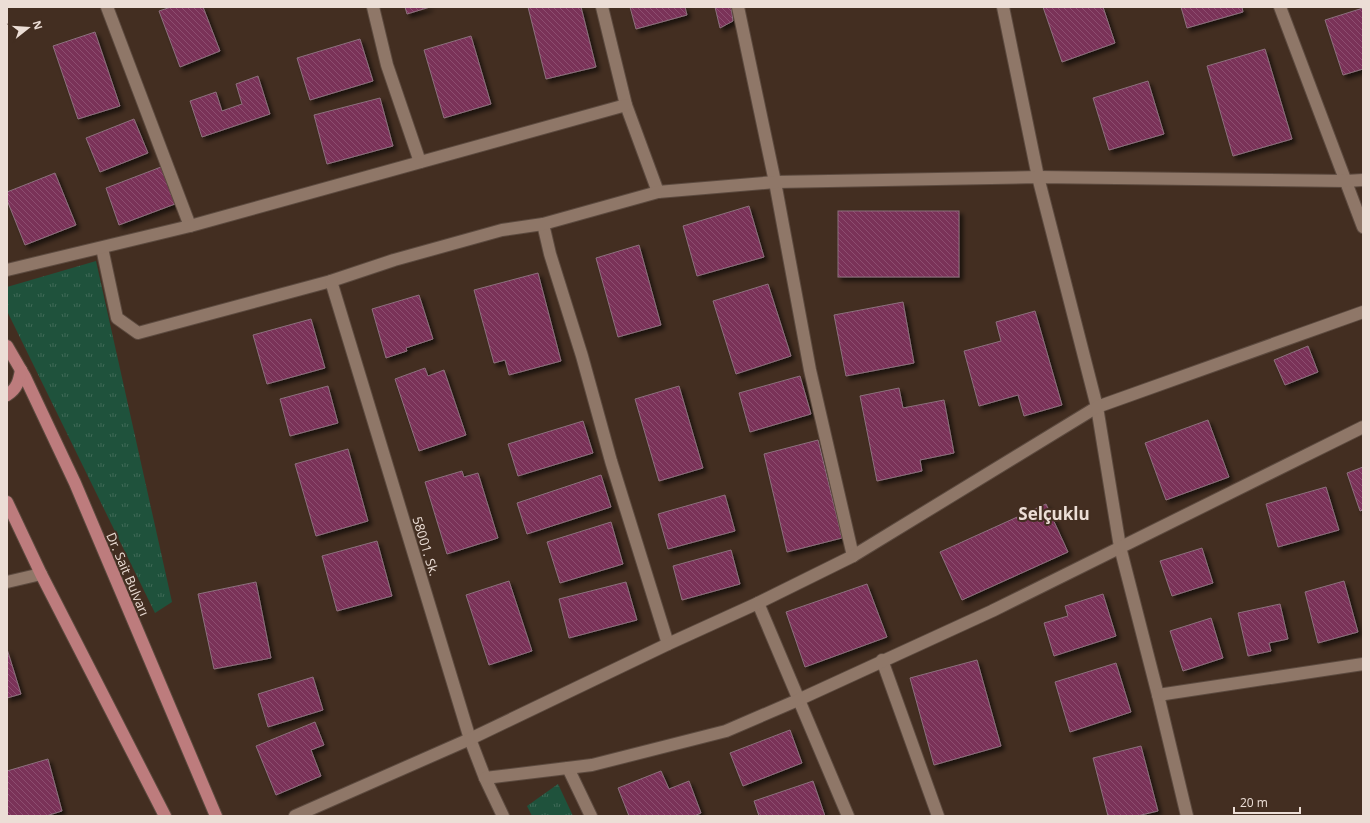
<svg xmlns="http://www.w3.org/2000/svg" width="1370" height="823" font-family="'Open Sans',sans-serif">
  <style>
    .park { fill: url(#park-tufts) }
    .building { fill: url(#building-back-hatch); stroke: #8c717d; filter: url(#shadow) }
    .lines { fill: none; stroke-linecap: round; stroke-linejoin: round }
    .minor-casing { stroke: #5c4a3f; stroke-width: 14 }
    .major-casing { stroke: #5c4a3f; stroke-width: 14 }
    .minor { stroke: #8f7768; stroke-width: 12 }
    .major { stroke: #bd7c7d; stroke-width: 12 }
    .labels { text-anchor: middle; dominant-baseline: central; stroke-width: 4; stroke-linejoin: round; paint-order: stroke }
    .street-label { font-size: 13px; fill: #ecded6; stroke: #432e21 }
    .district-label { font-size: 17px; font-weight: bold; fill: #ecded6; stroke: #432e21 }
  </style>
  <defs>
    <pattern id="park-tufts" width="24" height="20" patternUnits="userSpaceOnUse"><rect width="24" height="20" fill="#1f523c"/><path d="M3 7l-1-3M5 7V3M7 7l1-3M15 17l-1-3M17 17v-4M19 17l1-3" fill="none" stroke="#406a57"/></pattern>
    <pattern id="building-back-hatch" width="6" height="6" patternUnits="userSpaceOnUse"><rect width="6" height="6" fill="#7a3058"/><path d="M-1 5l2 2M0 0l6 6M5-1l2 2" fill="none" stroke="#8d4e6f"/></pattern>
    <filter id="shadow"><feDropShadow dx="3.5" dy="3.5" stdDeviation="2" flood-color="#0009"/></filter>
  </defs>
  <rect width="100%" height="100%" fill="#432e21"/>
  <!-- park -->
  <g class="park">
    <path d="M96,261L172,602L155,613L7,311V287Z"/>
    <path d="M558,784L573,816H532L527,806Z"/>
  </g>
  <!-- building -->
  <g class="building">
    <path d="M171,7H203L220,51L180,67L159,11Z"/>
    <path d="M405,7H430L407,14Z"/>
    <path d="M528,7H581L596,67L546,79Z"/>
    <path d="M630,7H685L687,15L636,29Z"/>
    <path d="M715,7H731L733,21L720,28Z"/>
    <path d="M1043,7H1103L1115,43L1062,62Z"/>
    <path d="M1181,7H1242L1243,12L1187,28Z"/>
    <path d="M1363,8V69L1343,75L1325,20Z"/>
    <path d="M95,32L120,106L78,119L53,46Z"/>
    <path d="M471,36L491,104L444,118L424,50Z"/>
    <path d="M360,39L373,81L310,100L297,58Z"/>
    <path d="M1265,49L1292,139L1233,156L1207,66Z"/>
    <path d="M258,76L270,114L202,137L190,101L216,92L222,111L242,104L236,84Z"/>
    <path d="M1148,81L1164,134L1109,150L1093,98Z"/>
    <path d="M380,98L393,146L327,164L314,115Z"/>
    <path d="M134,119L148,153L100,172L86,138Z"/>
    <path d="M161,167L175,204L119,225L106,188Z"/>
    <path d="M55,173L76,225L25,245L7,200V192Z"/>
    <path d="M749,206L764,257L697,276L683,226Z"/>
    <rect x="838" y="211" width="121" height="66"/>
    <path d="M639,245L661,325L618,337L596,258Z"/>
    <path d="M538,273L561,361L509,375L505,360L494,363L474,290Z"/>
    <path d="M768,284L791,356L736,374L713,301Z"/>
    <path d="M419,295L433,339L406,348L407,351L386,358L372,309Z"/>
    <path d="M903,302L914,363L846,376L834,315Z"/>
    <path d="M1035,311L1062,405L1024,416L1018,395L979,406L964,351L1001,341L996,322Z"/>
    <path d="M311,319L325,368L267,384L253,335Z"/>
    <path d="M1308,346L1318,372L1285,385L1274,360Z"/>
    <path d="M425,368L428,376L444,370L466,435L419,451L395,379Z"/>
    <path d="M800,376L811,414L750,432L739,393Z"/>
    <path d="M328,386L338,423L290,436L280,399Z"/>
    <path d="M679,386L703,468L659,481L635,399Z"/>
    <path d="M899,388L903,408L944,400L954,453L920,460L922,471L877,481L860,396Z"/>
    <path d="M1208,420L1229,477L1166,500L1145,443Z"/>
    <path d="M583,421L593,453L518,476L508,444Z"/>
    <path d="M818,440L842,538L787,552L764,454Z"/>
    <path d="M348,449L368,521L316,536L295,464Z"/>
    <path d="M1363,467V510L1360,511L1347,473Z"/>
    <path d="M462,471L464,477L478,473L498,538L447,554L425,482Z"/>
    <path d="M601,475L611,507L527,534L517,503Z"/>
    <path d="M1326,487L1339,530L1278,547L1266,504Z"/>
    <path d="M725,495L735,531L668,549L658,514Z"/>
    <path d="M1046,504L1068,552L962,600L940,552Z"/>
    <path d="M611,522L623,564L560,583L547,542Z"/>
    <path d="M377,541L392,596L337,611L322,556Z"/>
    <path d="M1202,548L1213,583L1172,596L1160,561Z"/>
    <path d="M731,550L740,584L682,600L673,566Z"/>
    <path d="M509,581L532,651L489,665L466,595Z"/>
    <path d="M1344,581L1358,632L1318,643L1305,592Z"/>
    <path d="M256,582L271,658L214,669L198,594Z"/>
    <path d="M626,582L637,620L569,638L559,599Z"/>
    <path d="M867,584L887,637L805,667L786,612Z"/>
    <path d="M1103,594L1116,636L1054,656L1044,623L1068,616L1065,606Z"/>
    <path d="M1280,604L1288,639L1269,643L1271,651L1248,656L1238,613Z"/>
    <path d="M1211,618L1223,658L1183,671L1170,631Z"/>
    <path d="M7,649L21,694L7,698Z"/>
    <path d="M977,660L1001,746L934,765L910,678Z"/>
    <path d="M1116,663L1131,712L1070,732L1055,682Z"/>
    <path d="M313,677L323,710L268,727L258,694Z"/>
    <path d="M315,722L324,745L311,750L321,776L276,795L256,746Z"/>
    <path d="M790,730L802,763L743,786L730,753Z"/>
    <path d="M1141,746L1158,811L1137,816H1108L1093,758Z"/>
    <path d="M48,759L62,811L46,816H7V771Z"/>
    <path d="M661,771L669,789L689,781L701,813L694,816H629L618,788Z"/>
    <path d="M813,781L825,816H759L754,801Z"/>
  </g>
  <g class="lines">
    <!-- minor casing -->
    <g class="minor-casing">
      <g id="minor">
        <path d="M107,7L190,226"/>
        <path d="M373,7L387,65L420,162"/>
        <path d="M602,7L626,105L658,192"/>
        <path d="M738,7L775,182L810,370L853,556"/>
        <path d="M1003,7L1038,177L1097,407L1120,547L1158,695L1187,816"/>
        <path d="M1280,7L1363,227"/>
        <path d="M543,224L550,254L582,356L611,461L668,644"/>
        <path d="M102,248L117,318L138,333L331,281L394,260L502,230L543,224L658,192L775,182L1038,177L1346,181L1363,180"/>
        <path d="M7,270L190,226L626,105"/>
        <path d="M331,281L470,739L485,778L503,816"/>
        <path d="M7,582L41,574"/>
        <path d="M758,603L848,816"/>
        <path d="M882,660L938,816"/>
        <path d="M1158,695L1363,664"/>
        <path d="M568,768L591,816"/>
        <path d="M485,778L592,765L726,731L798,700L992,611L1363,427"/>
        <path d="M295,816L470,739L668,644L758,603L853,556L1097,407L1363,312"/>
      </g>
    </g>
    <!-- major casing -->
    <g class="major-casing">
      <g id="major">
        <path d="M7,346L25,377L75,483L216,816"/>
        <path d="M7,395C17,389 19,381 21,370"/>
        <path d="M7,502L41,574L165,816"/>
      </g>
    </g>
    <!-- minor -->
    <use href="#minor" class="minor"/>
    <!-- major -->
    <use href="#major" class="major"/>
  </g>
  <g class="labels">
    <!-- street labels -->
    <g class="street-label">
      <text transform="translate(426 546) rotate(73)">58001. Sk.</text>
      <text transform="translate(128 574) rotate(67)">Dr. Sait Bulvarı</text>
    </g>
    <!-- district labels -->
    <g class="district-label">
      <text x="1054" y="513">Selçuklu</text>
    </g>
  </g>
  <!-- border -->
  <rect width="1370" height="823" fill="none" stroke="#ecded6" stroke-width="16"/>
  <!-- north arrow -->
  <g transform="translate(28 28) rotate(73)" stroke="#432e21" stroke-width="3" paint-order="stroke">
  <path d="M0-3L7 15L0 10L-7 15Z" fill="#ecded6"/>
  <text y="-6" font-size="11" font-weight="bold" text-anchor="middle" fill="#ecded6">N</text>
  </g>
  <!-- scale -->
  <path d="M1234 807v6h66v-6" fill="none" stroke="#ecded6" stroke-width="2"/>
  <text x="1240" y="807" font-size="12" fill="#ecded6" stroke="#432e21" stroke-width="3" paint-order="stroke">20 m</text>
</svg>
